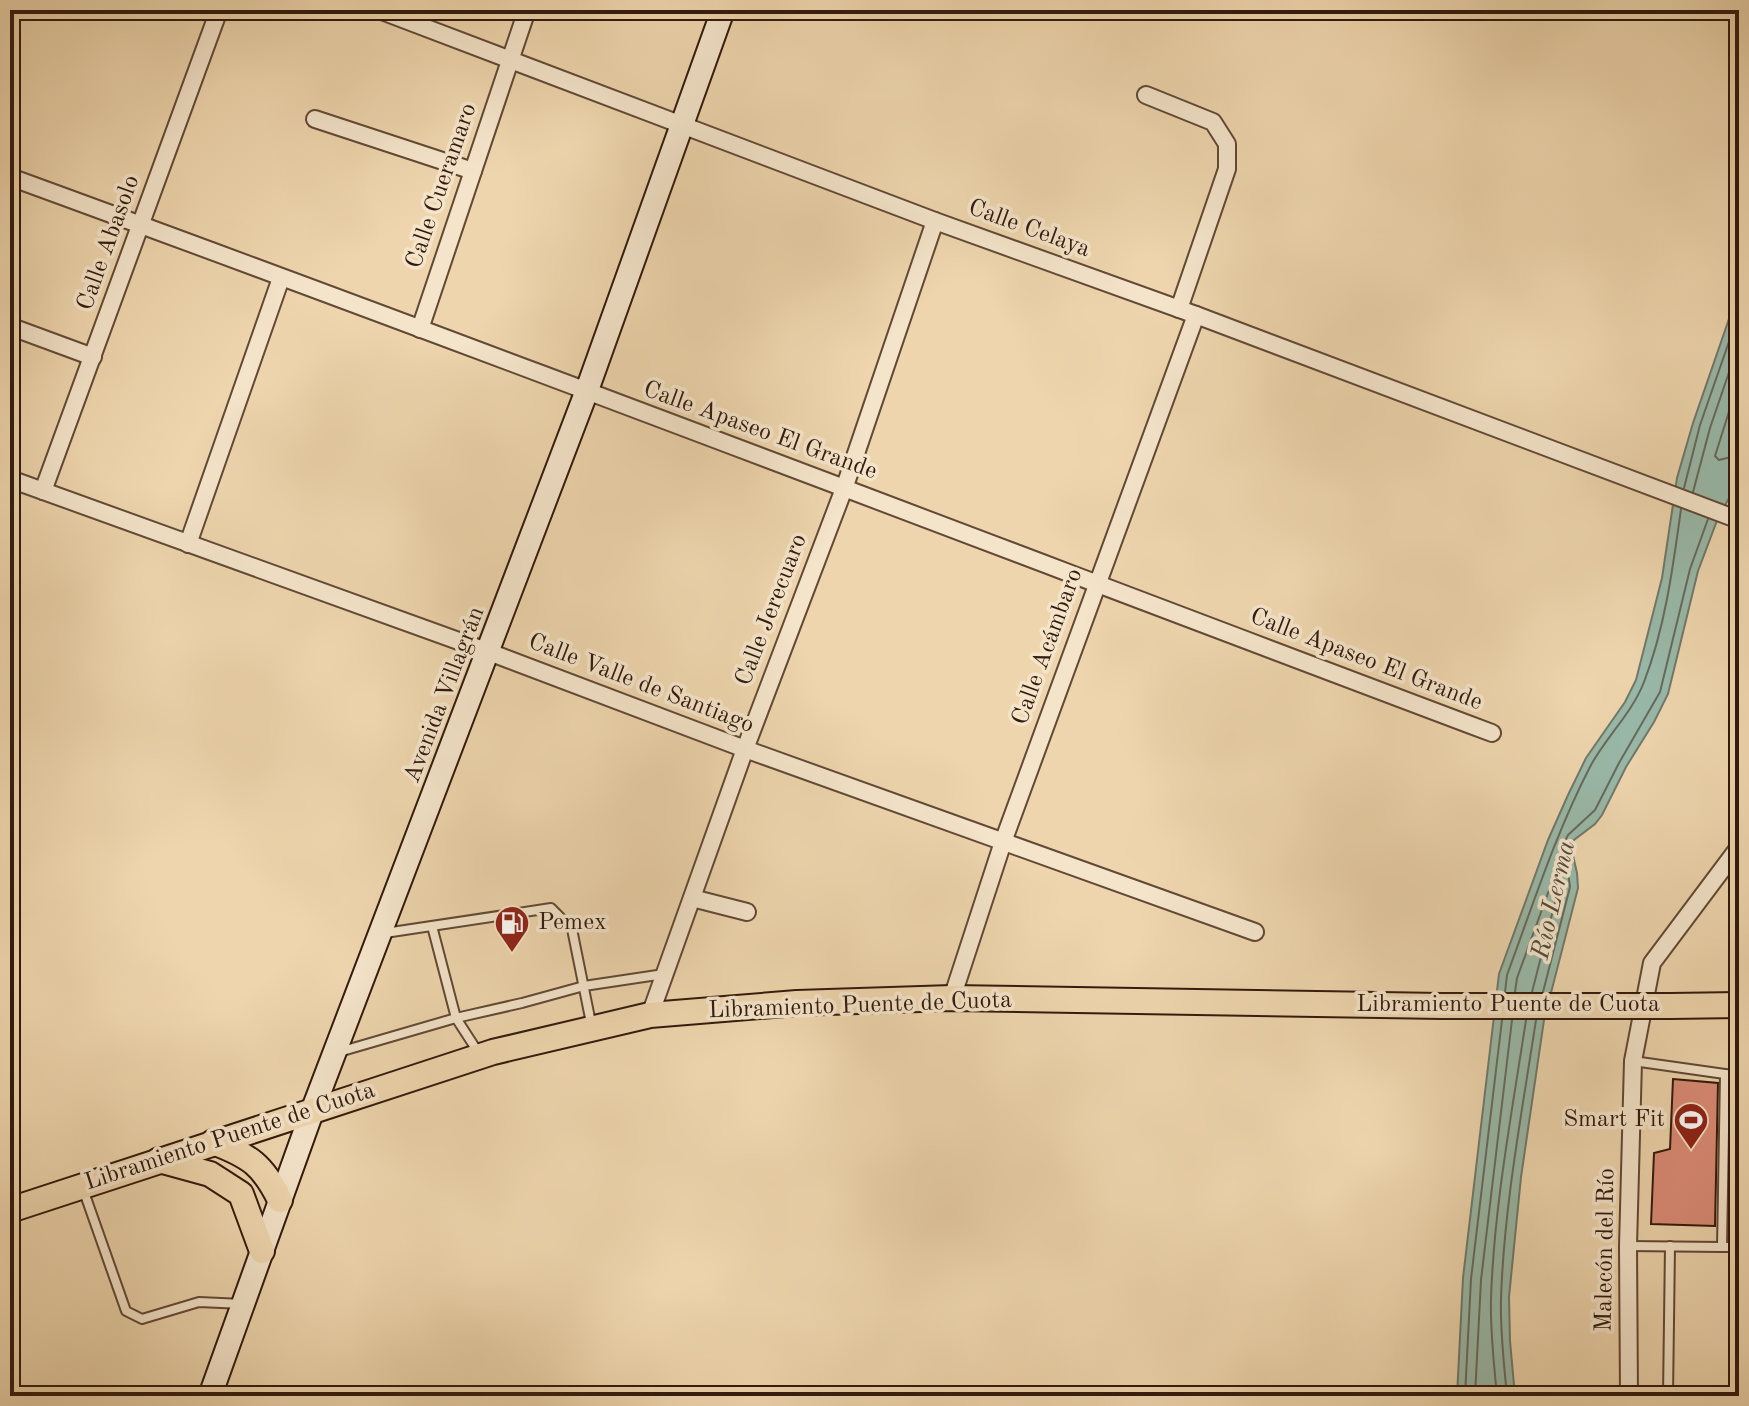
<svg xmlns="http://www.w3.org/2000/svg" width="1749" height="1406" font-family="'Old Standard TT',serif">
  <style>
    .water { fill: #99b9a9; stroke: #70796b; stroke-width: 2 }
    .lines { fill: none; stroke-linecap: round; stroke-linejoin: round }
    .shore { stroke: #666a5b; stroke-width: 2 }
    .building { fill: #db8c77; stroke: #321a0d; stroke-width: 2 }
    .lane-casing { stroke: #614935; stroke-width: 12 }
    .street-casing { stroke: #614935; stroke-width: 20 }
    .secondary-casing { stroke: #321a0d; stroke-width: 26 }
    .primary-casing { stroke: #321a0d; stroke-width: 28 }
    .lane { stroke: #f4e4ca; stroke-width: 8 }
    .street { stroke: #f4e4ca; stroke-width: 16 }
    .secondary { stroke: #f4e4ca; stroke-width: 22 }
    .primary { stroke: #eed5ad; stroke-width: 24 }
    .primary-bridge-casing { stroke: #321a0d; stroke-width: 28; stroke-linecap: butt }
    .primary-bridge { stroke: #eed5ad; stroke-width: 24 }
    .labels { text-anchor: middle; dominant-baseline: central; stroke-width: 7; stroke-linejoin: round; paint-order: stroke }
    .street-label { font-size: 24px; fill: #321a0d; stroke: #f4e4ca }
    .poi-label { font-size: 24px; fill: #321a0d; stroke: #f4e4ca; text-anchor: start }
    .water-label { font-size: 26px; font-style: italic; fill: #514a3c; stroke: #f4e4ca }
  </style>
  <rect width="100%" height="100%" fill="#eed5ad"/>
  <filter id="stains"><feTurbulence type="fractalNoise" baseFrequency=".0025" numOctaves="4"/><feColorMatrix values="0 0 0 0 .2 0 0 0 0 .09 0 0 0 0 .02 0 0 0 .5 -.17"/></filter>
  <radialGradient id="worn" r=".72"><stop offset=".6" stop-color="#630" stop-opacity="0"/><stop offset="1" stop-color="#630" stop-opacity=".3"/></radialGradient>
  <!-- water -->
  <path class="water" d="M1739,290V480L1718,518L1698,571L1668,694L1654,722L1626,767L1602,815L1595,824L1574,840L1571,847L1577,873L1578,888L1544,1020L1521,1177L1509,1297L1510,1341L1515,1396H1457L1463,1278L1499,974L1548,840L1568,795L1586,758L1625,702L1636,680L1662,578L1677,478L1693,423Z"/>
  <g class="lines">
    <!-- shore -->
    <g class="shore">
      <path d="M1739,380L1715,456L1719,460L1739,455"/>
      <path d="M1684,488L1700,425L1739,313"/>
      <path d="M1693,492L1710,428L1739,343"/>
      <path d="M1505,992L1507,975C1533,905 1556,832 1591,765C1607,736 1632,713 1644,682C1665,628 1673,567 1681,509"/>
      <path d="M1515,992L1517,978L1552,882L1556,879L1559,887L1532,992"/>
      <path d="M1543,992L1570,887L1564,843L1568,835L1595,810L1619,763L1660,692L1690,569L1708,519"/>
      <path d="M1465,1396L1471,1279L1502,1020"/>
      <path d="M1475,1396L1481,1280L1512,1020"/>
      <path d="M1497,1396C1494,1363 1490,1331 1491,1299C1494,1206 1512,1112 1526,1020"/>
      <path d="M1507,1396C1504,1364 1500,1331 1501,1299C1504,1206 1522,1112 1536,1020"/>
    </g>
  </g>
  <!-- building -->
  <path class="building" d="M1673,1079L1718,1083L1715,1226L1651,1224L1654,1153L1670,1149Z"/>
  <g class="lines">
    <!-- lane casing -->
    <g class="lane-casing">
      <g id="lane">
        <path d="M432,926L456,1018L478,1052"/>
        <path d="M385,933L551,908L572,929L592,1028"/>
        <path d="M339,1052L456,1018L522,1003L584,986L664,974"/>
        <path d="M1633,1061L1739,1076"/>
        <path d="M1725,1074L1722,1247H1739"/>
        <path d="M83,1189L126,1311L142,1319L199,1302L243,1304"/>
        <path d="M1628,1246L1722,1247"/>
        <path d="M1668,1396L1670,1246"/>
      </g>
    </g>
    <!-- street casing -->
    <g class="street-casing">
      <g id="street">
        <path d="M379,10L935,221L1196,315L1739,520"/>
        <path d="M1146,95L1213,122L1227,144V169L1179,309"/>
        <path d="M315,119L473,171"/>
        <path d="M10,177C506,358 998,547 1492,733"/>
        <path d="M17,329L93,357"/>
        <path d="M420,329L527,10"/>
        <path d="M10,479L489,652L745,749L1255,932"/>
        <path d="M43,491L219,10"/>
        <path d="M188,544L281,278"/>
        <path d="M692,898L747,912"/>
        <path d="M952,998L1003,842L1196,315"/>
        <path d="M650,1015L745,749L845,486L935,221"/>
        <path d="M1629,1396L1628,1246L1633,1061L1652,963L1739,847"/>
      </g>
    </g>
    <!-- secondary casing -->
    <g class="secondary-casing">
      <path id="secondary" d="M210,1396L313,1109L586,393L723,10"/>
    </g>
    <!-- primary casing -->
    <g class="primary-casing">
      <g id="primary">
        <path d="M1670,1006L1739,1005"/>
        <path d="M213,1142C250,1156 263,1165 280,1200"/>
        <path d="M159,1160L210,1174L241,1194L262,1251"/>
        <path d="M10,1210L493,1052L650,1015L797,1003L952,998L1442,1006"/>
      </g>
    </g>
    <!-- lane -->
    <use href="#lane" class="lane"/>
    <!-- street -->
    <use href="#street" class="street"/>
    <!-- secondary -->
    <use href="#secondary" class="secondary"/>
    <!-- primary -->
    <use href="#primary" class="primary"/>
    <!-- primary-bridge casing -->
    <g class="primary-bridge-casing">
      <path id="primary-bridge" d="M1442,1006H1670"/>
    </g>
    <!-- primary-bridge -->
    <use href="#primary-bridge" class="primary-bridge"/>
  </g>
  <!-- icons -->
  <defs>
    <g id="fuel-pin" transform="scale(1.8)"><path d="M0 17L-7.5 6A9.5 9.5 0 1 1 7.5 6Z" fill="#8f2418" stroke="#f4e4ca"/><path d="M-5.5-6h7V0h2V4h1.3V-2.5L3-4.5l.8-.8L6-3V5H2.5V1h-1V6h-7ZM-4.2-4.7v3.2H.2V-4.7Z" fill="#fff"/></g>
    <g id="stadium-pin" transform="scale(1.8)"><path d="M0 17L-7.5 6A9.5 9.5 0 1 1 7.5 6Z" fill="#8f2418" stroke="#f4e4ca"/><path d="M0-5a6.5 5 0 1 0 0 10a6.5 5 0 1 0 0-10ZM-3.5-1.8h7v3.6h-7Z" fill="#fff"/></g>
  </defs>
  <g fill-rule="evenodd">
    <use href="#fuel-pin" x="512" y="923"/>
    <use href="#stadium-pin" x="1691" y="1120"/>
  </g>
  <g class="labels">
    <!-- street labels -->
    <g class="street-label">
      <text transform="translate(442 186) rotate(-71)">Calle Cueramaro</text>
      <text transform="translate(1029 229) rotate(20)">Calle Celaya</text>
      <text transform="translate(109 243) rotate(-70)">Calle Abasolo</text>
      <text transform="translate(760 431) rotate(20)">Calle Apaseo El Grande</text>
      <text transform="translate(772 610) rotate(-69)">Calle Jerecuaro</text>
      <text transform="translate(1048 647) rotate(-70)">Calle Acámbaro</text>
      <text transform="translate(1366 660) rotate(21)">Calle Apaseo El Grande</text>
      <text transform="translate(641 684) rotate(21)">Calle Valle de Santiago</text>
      <text transform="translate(445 695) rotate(-69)">Avenida Villagrán</text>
      <text x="1508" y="1005">Libramiento Puente de Cuota</text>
      <text transform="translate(860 1006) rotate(-2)">Libramiento Puente de Cuota</text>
      <text transform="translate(230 1137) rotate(-18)">Libramiento Puente de Cuota</text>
      <text transform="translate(1606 1250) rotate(-89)">Malecón del Río</text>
    </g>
    <!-- poi labels -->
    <g class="poi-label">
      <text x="538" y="923">Pemex</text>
      <text x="1665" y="1120" text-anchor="end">Smart Fit</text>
    </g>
    <!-- water labels -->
    <g class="water-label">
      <text transform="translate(1554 900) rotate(-77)">Río Lerma</text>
    </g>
  </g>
  <!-- margin -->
  <rect width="1749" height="1406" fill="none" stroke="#eed5ad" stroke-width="40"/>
  <rect x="12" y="12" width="1725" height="1382" fill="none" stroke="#321a0d" stroke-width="4"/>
  <rect x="20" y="20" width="1709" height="1366" fill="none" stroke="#321a0d" stroke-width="2"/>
  <rect width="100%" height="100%" filter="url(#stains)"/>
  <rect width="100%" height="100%" fill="url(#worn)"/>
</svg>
